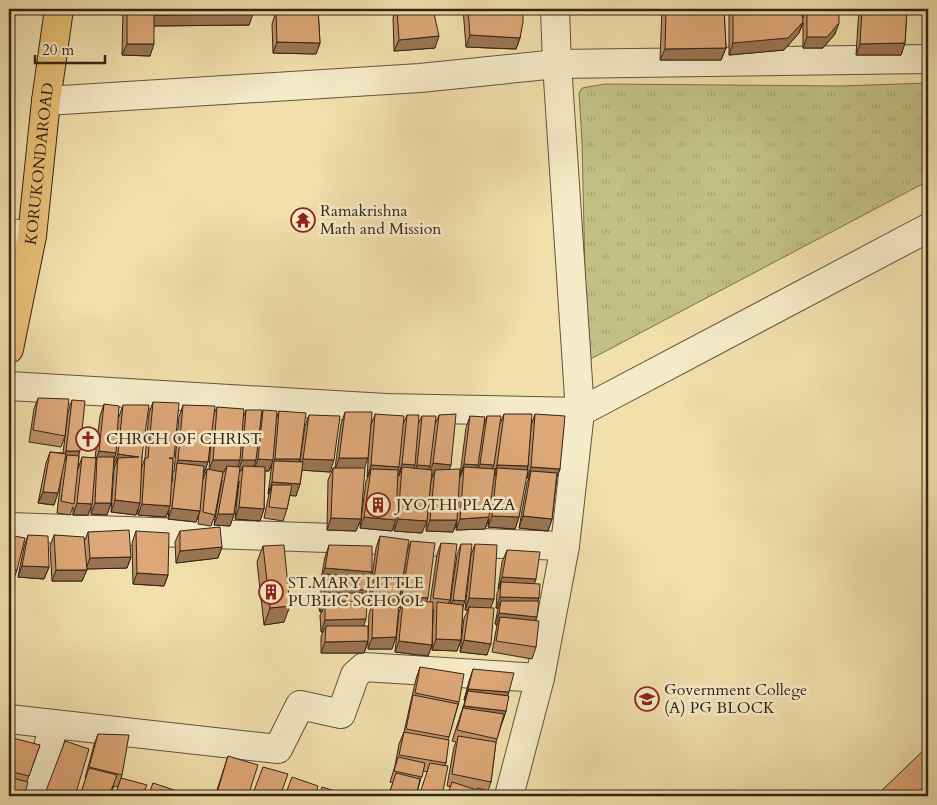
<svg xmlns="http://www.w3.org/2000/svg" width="937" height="805" font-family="Cardo,serif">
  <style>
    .park { fill: url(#park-tufts); stroke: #7a724e }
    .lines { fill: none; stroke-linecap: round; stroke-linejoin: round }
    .minor-casing { stroke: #62523d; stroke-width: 30 }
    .major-casing { stroke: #332318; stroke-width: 30 }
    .minor { stroke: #f6ebc9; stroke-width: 28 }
    .major { stroke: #e8c076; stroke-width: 28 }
    .wall { fill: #be9066; stroke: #332318; fill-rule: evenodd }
    .shaded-wall { fill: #9b7553; stroke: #332318 }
    .building { fill: #dda777; stroke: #332318 }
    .labels { text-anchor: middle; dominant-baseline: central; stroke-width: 5; stroke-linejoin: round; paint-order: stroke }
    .street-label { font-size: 16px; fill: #332318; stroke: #f6ebc9 }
    .poi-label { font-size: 16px; fill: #332318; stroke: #f6ebc9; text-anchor: start }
  </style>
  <defs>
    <pattern id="park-tufts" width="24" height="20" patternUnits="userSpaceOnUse" patternTransform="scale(1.25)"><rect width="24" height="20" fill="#c1c085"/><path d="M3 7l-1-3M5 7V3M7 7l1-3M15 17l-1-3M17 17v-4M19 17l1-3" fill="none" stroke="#a6a572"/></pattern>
  </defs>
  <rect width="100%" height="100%" fill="#f1e0ac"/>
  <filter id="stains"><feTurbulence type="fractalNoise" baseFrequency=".004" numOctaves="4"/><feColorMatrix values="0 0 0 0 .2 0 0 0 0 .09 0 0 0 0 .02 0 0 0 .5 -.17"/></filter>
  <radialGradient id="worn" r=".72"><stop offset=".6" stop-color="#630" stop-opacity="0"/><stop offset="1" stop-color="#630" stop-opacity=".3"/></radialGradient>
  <!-- park -->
  <path class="park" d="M928,83V181L587,361L582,142L579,93L582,88L605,84L841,86Z"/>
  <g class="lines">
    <!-- minor casing -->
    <g class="minor-casing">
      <g id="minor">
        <path d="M46,101L420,78L557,64L928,59"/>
        <path d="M9,233L32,236"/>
        <path d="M9,386L386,408L580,412L557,64L555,9"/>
        <path d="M9,527L565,546"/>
        <path d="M9,719L278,749L300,705L341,714L355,675L364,667L540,678"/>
        <path d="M35,796L54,724"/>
        <path d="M509,796L540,678L565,546L580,412L928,228"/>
      </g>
    </g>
    <!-- major casing -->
    <g class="major-casing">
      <g id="major">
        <path id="s1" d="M9,349L32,236L46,101L59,9"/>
      </g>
    </g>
    <!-- minor -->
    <use href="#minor" class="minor"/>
    <!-- major -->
    <use href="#major" class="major"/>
  </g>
  <!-- wall -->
  <g class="wall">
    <path d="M123,9H253L249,25L154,26L150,56L122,55Z"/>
    <path d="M283,9H318L320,43L316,54L273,53L272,24L276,12L283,13Z"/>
    <path d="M396,9H433L435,48L394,51L393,18Z"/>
    <path d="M463,9H523L520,38L516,49L466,47Z"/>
    <path d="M662,9H724L726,48L721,60H660Z"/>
    <path d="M729,9H802L803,18V9H839L835,34L823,48H803V23L799,33L784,50L729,55Z"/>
    <path d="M859,9H907L905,43L901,55H856Z"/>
    <path d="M38,398L65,436L61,447L29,442L34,409Z"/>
    <path d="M72,400L79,456L78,469L82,457L95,458L100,416L104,404L119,417L123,405L142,456L141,469L145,458L149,413L153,402L173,461L172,482V474L174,471L179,417L183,405L213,416L217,407L243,418L246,410L261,417L263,410L276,420L279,411L300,459L299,462H300L305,426L309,415L330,472L302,470L300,484L296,496L290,495L287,509L283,521L264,518L269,494H268L272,463L269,471H265L264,509L260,521L235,519L239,481L234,514L230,526L214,525L222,480L215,515L211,526L198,524L199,512L196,522L168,519L169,510L166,517L138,515V509L136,515L111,512L114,469L115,466L113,465L111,503L107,515L91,514V507L88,515H73V507L70,515L57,513L61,478L54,505L38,503L46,463L50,452L63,453L68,412ZM211,439L209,470L207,469L203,479L204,473L208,462Z"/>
    <path d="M345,412L371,425L375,414L403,424L407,415L418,424L422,416L435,424L439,415L449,469L459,479L461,475H460L466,428L470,416L483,427L487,416L500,424L504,414L526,470L519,517L515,529L488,527L489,519L485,529L456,530L457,522L453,532L426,531L431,481L433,475L431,474L422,533L394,531V525L392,531L360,528L366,481L368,477H367L370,432L364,468L361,519L356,531L327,530L328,480L333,468H335L341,424Z"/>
    <path d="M535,414L560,469L557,477L552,519L548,531L519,528L527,483L529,478H527L531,426Z"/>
    <path d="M136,531L168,575L164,586L133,584L132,543Z"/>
    <path d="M180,531L222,547L218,558L176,563L175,542Z"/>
    <path d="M88,532L131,557L127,568L87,569L82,581H52L50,546L54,535L85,540Z"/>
    <path d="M9,535L17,570L11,587L9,586Z"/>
    <path d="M28,535L49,567L44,579L18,577L24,547Z"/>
    <path d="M380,536L396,604L399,605L407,552L411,541L426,602H430L437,554L441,543L450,600L448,604H450L457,555L461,544L463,606L461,640L457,651L432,650L433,614L434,610H433L432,645L428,656L395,652L399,612L401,607H398L396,637L392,649H368V642L364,653H321V637L323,632H321L320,615L322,612H320L318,605L321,598V586L323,579H321L325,557L329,545L367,583V590L361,605L364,626L368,639L369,614L372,605H368L376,548Z"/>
    <path d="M475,544L494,599L490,608L487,655L460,652L464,618L468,610H465L471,555Z"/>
    <path d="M263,546L284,622L264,625L257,562Z"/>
    <path d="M507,550L536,579L534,583L538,601L535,620L536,647L532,659L492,652L497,625L495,624L498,608H496L497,593L499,589H498L502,562Z"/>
    <path d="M420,667L459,702L448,740L446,763L445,765L427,772L423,771L416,796H388L393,783L390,782L395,766L399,744L404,732L416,679Z"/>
    <path d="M473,669L507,696L506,711L502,723L496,742L491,782L488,791L495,796H474L476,791L447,786L454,747L456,742L452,741L465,701L464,700L469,681Z"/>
    <path d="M98,734L122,775L118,787L114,786L110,796H80L86,778H85L94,745Z"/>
    <path d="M40,745L27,781L9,796V749Z"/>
    <path d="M228,756L248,796H215Z"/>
  </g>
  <!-- shaded-wall -->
  <g class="shaded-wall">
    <path d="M253,14L249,25L150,26L154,15Z"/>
    <path d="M803,22L799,33L784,50L729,55L733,43Z"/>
    <path d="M839,23L835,34L823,48H803L807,37Z"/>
    <path d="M470,35L520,38L516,49L466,47Z"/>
    <path d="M439,36L435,48L394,51L399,40Z"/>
    <path d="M277,42L320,43L316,54L273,53Z"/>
    <path d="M905,43L901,55H856L860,44Z"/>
    <path d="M127,44H154L150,56L122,55Z"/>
    <path d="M726,48L721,60H660L665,49Z"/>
    <path d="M66,451H80L76,463L67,455L64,462H62Z"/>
    <path d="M99,451L116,453L112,464L97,457L95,463Z"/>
    <path d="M118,454L139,457L118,458L115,466L113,465Z"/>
    <path d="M339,458H368L364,470H335Z"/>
    <path d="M258,459L273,460L269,471L254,470Z"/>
    <path d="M275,459H300L296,471L274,462Z"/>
    <path d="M303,459L334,460L330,472L299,470Z"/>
    <path d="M178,460L208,462L204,473L176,471L177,464Z"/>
    <path d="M213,460H240L236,472L227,466L224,472H208Z"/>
    <path d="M242,460H256L252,472L243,466L241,471H238Z"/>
    <path d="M433,463L451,465L447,476L435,470L433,475L429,474Z"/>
    <path d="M402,464L415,465L411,477L402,467L399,476H398Z"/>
    <path d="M464,464L478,465L474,476L464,467L461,475H460Z"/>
    <path d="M480,464L494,465L490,476H476Z"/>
    <path d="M371,465L399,467L395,479L371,469L368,477H367Z"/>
    <path d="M417,465L430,466L426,477H413Z"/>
    <path d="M497,465L528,466L524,477L497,468L495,476H493Z"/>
    <path d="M531,467L560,469L555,481L531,471L529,478H527Z"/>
    <path d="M272,482L300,484L296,496L271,494L272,485L269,494H268Z"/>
    <path d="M43,492L58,493L54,505L38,503Z"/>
    <path d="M115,500L140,503L136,515L111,512Z"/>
    <path d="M77,503L92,504L88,515H73Z"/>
    <path d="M95,503H111L107,515L91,514Z"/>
    <path d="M142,504L170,506L166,517L138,515Z"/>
    <path d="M239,507L264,509L260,521L235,519Z"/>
    <path d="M172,508L200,511L196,522L168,519Z"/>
    <path d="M218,514H234L230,526L214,525Z"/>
    <path d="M492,516L519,517L515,529L488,527Z"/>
    <path d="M523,516L552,519L548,531L519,528Z"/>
    <path d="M364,517L396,520L392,531L360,528Z"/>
    <path d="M489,517L485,529L456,530L460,519Z"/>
    <path d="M331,518L361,519L356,531L327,530Z"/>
    <path d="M398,519L427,521L422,533L394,531Z"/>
    <path d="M430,520H457L453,532L426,531Z"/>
    <path d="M222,547L218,558L176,563L180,551Z"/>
    <path d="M131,557L127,568L86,569L90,558Z"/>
    <path d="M22,566L49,567L44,579L18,577Z"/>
    <path d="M325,568L372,572L367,583L325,574L323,579H321Z"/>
    <path d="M56,570H87L82,581H52Z"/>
    <path d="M137,573L168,575L164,586L133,584Z"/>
    <path d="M502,577L536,579L532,590L501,582L499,589H498Z"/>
    <path d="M325,589L367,590L358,613L325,604L322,612H320L324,600L323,595Z"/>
    <path d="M372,594L400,595L395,606L373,603L372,605H368Z"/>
    <path d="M402,596L428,598L424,609L403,601L401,607H398Z"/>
    <path d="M500,597L539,598L534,609L501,601L498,608H496Z"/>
    <path d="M469,598L494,599L490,610L469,607L468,610H465Z"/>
    <path d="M453,600L465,601L461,612L448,611Z"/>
    <path d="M290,606L284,622L264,625L270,608Z"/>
    <path d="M499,613L537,617L532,628L500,617L497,625L495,624Z"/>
    <path d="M366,619L362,631L326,626L323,632H321L325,620Z"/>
    <path d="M396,637L392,649H368L372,638Z"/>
    <path d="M436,639L461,640L457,651L432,650Z"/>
    <path d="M464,640L491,644L487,655L460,652Z"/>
    <path d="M368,641L364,653H321L325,642Z"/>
    <path d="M399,641L432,645L428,656L395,652Z"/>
    <path d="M468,689L509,692L505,704L468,691L465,701L464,700Z"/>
    <path d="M464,706L506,711L502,723L460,717Z"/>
  </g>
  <!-- building -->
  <g class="building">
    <path d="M127,9H253V14L154,15V44H127Z"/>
    <path d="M287,9H318L320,43L277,42L276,12L287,13Z"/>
    <path d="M397,9H433L439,36L399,40Z"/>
    <path d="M468,9H523V22L520,38L470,35Z"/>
    <path d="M666,9H724L726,48L665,49Z"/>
    <path d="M733,9H802L803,22L788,38L733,43Z"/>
    <path d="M807,9H839V23L827,37H807Z"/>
    <path d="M862,9H907L905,43L860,44Z"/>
    <path d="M38,398L69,399L65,436L33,430Z"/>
    <path d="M72,400L85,401L80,451H66Z"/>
    <path d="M153,402L179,403L174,458H169L173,459L170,506L142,504L145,458H148Z"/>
    <path d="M104,404L119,406L116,453L99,451Z"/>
    <path d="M123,405H149L142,456L140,503L115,500L118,458L139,457L118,454Z"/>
    <path d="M183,405L215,406L208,462L178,460Z"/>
    <path d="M217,407L244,409L240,460H213Z"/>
    <path d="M246,410H262L256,460H242Z"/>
    <path d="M263,410L277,411L273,460L258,459Z"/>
    <path d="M279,411L306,413L300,459H275Z"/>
    <path d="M345,412H372L368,458H339Z"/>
    <path d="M375,414L404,416L399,467L371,465Z"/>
    <path d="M456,414L451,465L433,463L439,415Z"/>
    <path d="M504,414H532L528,466L497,465Z"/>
    <path d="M535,414L565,416L560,469L531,467Z"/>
    <path d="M309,415L340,416L334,460L303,459Z"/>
    <path d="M407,415H419L415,465L402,464Z"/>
    <path d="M422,416H436L430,466L417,465Z"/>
    <path d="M470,416L485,417L478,465L464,464Z"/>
    <path d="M487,416H501L494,465L480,464Z"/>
    <path d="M50,452L66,454L58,493L43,492Z"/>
    <path d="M67,455L79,456L74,504L61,501Z"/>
    <path d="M82,457L96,458L92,504L77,503Z"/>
    <path d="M97,457H114L111,503H95Z"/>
    <path d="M274,461L303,462L300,484L272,482Z"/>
    <path d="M177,463L204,466L200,511L172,508Z"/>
    <path d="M227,466L240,467L234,514H218Z"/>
    <path d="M243,466L265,467L264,509L239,507Z"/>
    <path d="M402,467L432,470L427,521L398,519Z"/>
    <path d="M464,467L495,469L489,517L460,519Z"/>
    <path d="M333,468H365L361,519L331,518Z"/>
    <path d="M497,468L528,470L519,517L492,516Z"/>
    <path d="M207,469L223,472L215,515L203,512Z"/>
    <path d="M371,469L398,470L396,520L364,517Z"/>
    <path d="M460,469L457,520H430L435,470Z"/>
    <path d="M531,471L557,473L552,519L523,516Z"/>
    <path d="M272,485H292L287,509L269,507Z"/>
    <path d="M220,527L222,547L180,551V531Z"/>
    <path d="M129,530L131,557L90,558L88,532Z"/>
    <path d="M136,531L169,533L168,575L137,573Z"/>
    <path d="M9,535L25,538L17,570L9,568Z"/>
    <path d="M28,535L48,536L49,567L22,566Z"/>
    <path d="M54,535L84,537L87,570H56Z"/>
    <path d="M380,536L409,540L400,595L372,594Z"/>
    <path d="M411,541L435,543L428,598L402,596Z"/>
    <path d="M441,543L457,544L450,600L433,598Z"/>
    <path d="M461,544H472L465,601L453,600Z"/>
    <path d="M475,544L497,545L494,599L469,598Z"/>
    <path d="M284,545L290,606L270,608L263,546Z"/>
    <path d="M329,545L372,546V572L325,568Z"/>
    <path d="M507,550L540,552L536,579L502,577Z"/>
    <path d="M9,571L14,572L9,583Z"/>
    <path d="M325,574L368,577L367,590L325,589Z"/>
    <path d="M501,582L540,584L539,598L500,597Z"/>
    <path d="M323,593H363L362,602L324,600Z"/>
    <path d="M403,601L433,602L432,645L399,641Z"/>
    <path d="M501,601H539L537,617L499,613Z"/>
    <path d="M437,602L463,605L461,640L436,639Z"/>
    <path d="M373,603L399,604L396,637L372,638Z"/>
    <path d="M325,604L367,605L366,619L325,620Z"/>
    <path d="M469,607L494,608L491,644L464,640Z"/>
    <path d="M500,617L539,621L536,647L496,641Z"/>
    <path d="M326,626H368V641L325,642Z"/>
    <path d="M420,667L464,674L459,702L415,693Z"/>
    <path d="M473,669L514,673L509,692L468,689Z"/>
    <path d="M468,691L509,696L506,711L464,706Z"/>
    <path d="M413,695L458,704L449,737L406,729Z"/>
    <path d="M463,708L504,714L497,739L457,730Z"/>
    <path d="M404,732L449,740L446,763L399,755Z"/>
    <path d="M98,734L129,735L122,775L89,767Z"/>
    <path d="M458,736L496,742L491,782L452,774Z"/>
    <path d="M13,738L40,745L29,776L9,771V749Z"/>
    <path d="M65,741L89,749L75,796H44Z"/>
    <path d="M928,746V796H876Z"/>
    <path d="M228,756L258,765L248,796H216Z"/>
    <path d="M398,757L425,763L422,777L394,771Z"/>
    <path d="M430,763L448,766L442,796H419Z"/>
    <path d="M263,767L288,774L280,796H252Z"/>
    <path d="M89,768L117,775L109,796H80Z"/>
    <path d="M396,773L420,779L416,796H402L389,794Z"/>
    <path d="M9,777L28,782L24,796H9Z"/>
    <path d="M292,777L318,786L315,796H285Z"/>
    <path d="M121,778L147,785L142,796H115Z"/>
    <path d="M452,782L474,789L471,796H447Z"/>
    <path d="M153,783L180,792L178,796H148Z"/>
    <path d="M322,787L348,795V796H319Z"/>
    <path d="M477,788L496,793L495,796H475Z"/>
  </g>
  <!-- icons -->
  <defs>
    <g id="temple-ring" transform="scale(1.25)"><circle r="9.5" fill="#f6ebc9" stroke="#8f2418" stroke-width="1.5"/><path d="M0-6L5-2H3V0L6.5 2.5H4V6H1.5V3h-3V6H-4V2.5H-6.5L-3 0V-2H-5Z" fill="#8f2418"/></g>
    <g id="church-ring" transform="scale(1.25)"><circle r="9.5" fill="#f6ebc9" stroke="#8f2418" stroke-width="1.5"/><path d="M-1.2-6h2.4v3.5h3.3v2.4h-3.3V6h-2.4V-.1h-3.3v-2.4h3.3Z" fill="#8f2418"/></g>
    <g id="building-ring" transform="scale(1.25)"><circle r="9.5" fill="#f6ebc9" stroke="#8f2418" stroke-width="1.5"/><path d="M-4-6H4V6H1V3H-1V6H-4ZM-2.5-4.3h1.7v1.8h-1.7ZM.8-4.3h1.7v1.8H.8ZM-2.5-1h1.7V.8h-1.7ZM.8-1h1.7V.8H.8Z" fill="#8f2418"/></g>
    <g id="school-ring" transform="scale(1.25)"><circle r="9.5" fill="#f6ebc9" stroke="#8f2418" stroke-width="1.5"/><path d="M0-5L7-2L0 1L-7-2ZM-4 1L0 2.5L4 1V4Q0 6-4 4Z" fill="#8f2418"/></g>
  </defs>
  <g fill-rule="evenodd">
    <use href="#temple-ring" x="303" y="220"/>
    <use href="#church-ring" x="88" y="439"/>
    <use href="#building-ring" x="378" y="505"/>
    <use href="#building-ring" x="271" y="592"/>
    <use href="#school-ring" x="647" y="699"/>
  </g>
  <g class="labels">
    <!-- street labels -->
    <g class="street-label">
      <text stroke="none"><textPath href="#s1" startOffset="188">KORUKONDAROAD</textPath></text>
    </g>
    <!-- poi labels -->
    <g class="poi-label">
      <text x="320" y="211">Ramakrishna<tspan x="320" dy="18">Math and Mission</tspan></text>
      <text x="106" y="439">CHRCH OF CHRIST</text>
      <text x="396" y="505">JYOTHI PLAZA</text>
      <text x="288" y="583">ST.MARY LITTLE<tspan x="288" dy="18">PUBLIC SCHOOL</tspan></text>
      <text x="664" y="690">Government College<tspan x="664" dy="18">(A) PG BLOCK</tspan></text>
    </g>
  </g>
  <!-- margin -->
  <rect width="937" height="805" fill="none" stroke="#f1e0ac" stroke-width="30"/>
  <rect x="10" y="10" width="917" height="785" fill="none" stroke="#332318" stroke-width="2.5"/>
  <rect x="15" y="15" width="907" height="775" fill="none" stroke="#332318"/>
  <!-- scale -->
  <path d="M35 55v8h70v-8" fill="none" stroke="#332318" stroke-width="2.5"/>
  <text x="42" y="55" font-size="15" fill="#332318" stroke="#f6ebc9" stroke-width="4" paint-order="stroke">20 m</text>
  <rect width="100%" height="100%" filter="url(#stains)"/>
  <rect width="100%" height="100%" fill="url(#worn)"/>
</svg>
